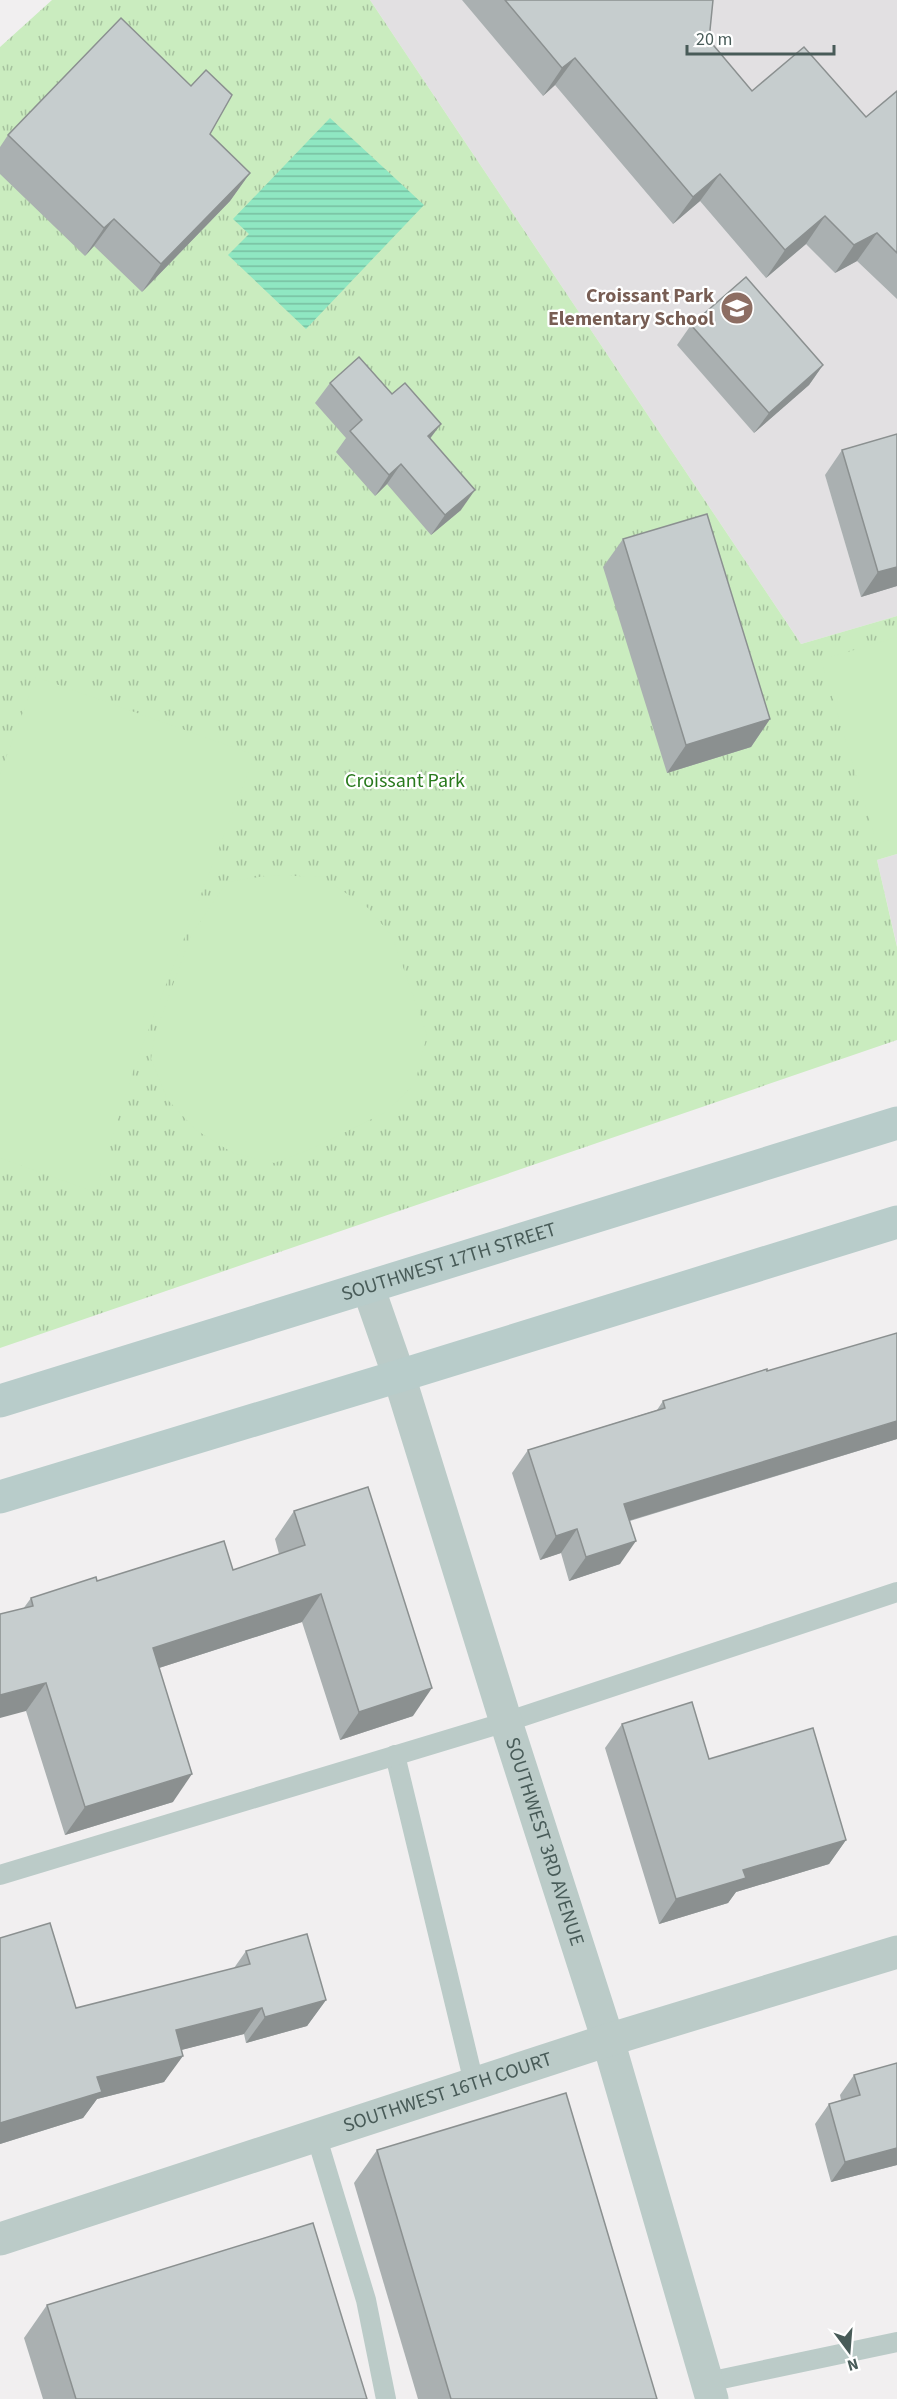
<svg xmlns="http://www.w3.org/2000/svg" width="897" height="2399" font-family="'Source Sans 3',sans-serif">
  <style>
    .education { fill: #e2e0e2 }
    .park { fill: url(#park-tufts) }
    .garden { fill: #caecbf }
    .water { fill: url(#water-rules) }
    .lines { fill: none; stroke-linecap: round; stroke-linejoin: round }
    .service { stroke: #bbcbc8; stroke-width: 20 }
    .minor { stroke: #bbcbc8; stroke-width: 33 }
    .secondary { stroke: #b8ccca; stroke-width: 33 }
    .wall { fill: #aab0b1 }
    .shaded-wall { fill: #8b9090 }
    .building { fill: #c6cdce; stroke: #8b9090; stroke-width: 1.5 }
    .labels { text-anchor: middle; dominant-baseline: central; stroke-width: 4.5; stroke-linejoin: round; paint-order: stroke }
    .education-label { font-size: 20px; font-weight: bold; fill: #785e54; stroke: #fff; text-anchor: end }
    .park-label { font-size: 20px; fill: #28791c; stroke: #fff }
    .street-label { font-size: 20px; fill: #485b58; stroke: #fff }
  </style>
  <defs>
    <pattern id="park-tufts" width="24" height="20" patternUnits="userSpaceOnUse" patternTransform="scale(1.5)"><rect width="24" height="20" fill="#caecbf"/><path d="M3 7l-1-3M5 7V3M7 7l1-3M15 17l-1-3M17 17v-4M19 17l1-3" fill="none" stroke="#a6c29e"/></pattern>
    <pattern id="water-rules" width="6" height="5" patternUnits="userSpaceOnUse" patternTransform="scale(1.5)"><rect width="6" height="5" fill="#8fe7c2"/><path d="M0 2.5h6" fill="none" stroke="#77bea0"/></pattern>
  </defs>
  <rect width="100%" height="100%" fill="#f1eff0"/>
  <!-- education -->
  <g class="education">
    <path d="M370,0H897V616L801,644Z"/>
    <path d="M897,854V946L877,860Z"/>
  </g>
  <!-- park -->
  <path class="park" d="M52,0H370L801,644L897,616V854L877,860L897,947V1040L0,1348V47Z"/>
  <!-- garden -->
  <g class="garden">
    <path d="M897,637V838L877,844L821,660Z"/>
    <path d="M36,677L255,755L136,1062L95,1192L0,1158V774Z"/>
    <path d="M272,875L322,877L368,908L392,936L427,1035L415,1083L388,1111L313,1148L274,1163L233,1153L196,1130L167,1099L151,1059L155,1034L191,935L227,882Z"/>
  </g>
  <!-- water -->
  <path class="water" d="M330,118L424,205L306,329L228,255L249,234L233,219Z"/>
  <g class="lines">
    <!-- service -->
    <g class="service">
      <path d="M395,1755L474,2083"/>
      <path d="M0,1875L506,1722L897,1592"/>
      <path d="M316,2135L366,2300L386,2399"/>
      <path d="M708,2382L897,2342"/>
    </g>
    <!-- minor -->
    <g class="minor">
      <path id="s1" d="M368,1287L399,1376L506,1722L608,2040L712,2399"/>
      <path id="s2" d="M0,2239L608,2040L897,1952"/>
    </g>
    <!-- secondary -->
    <g class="secondary">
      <path id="s3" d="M0,1401L897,1123"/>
      <path d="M0,1497L399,1376L897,1222"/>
    </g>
  </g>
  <!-- wall -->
  <g class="wall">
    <path d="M462,0H713L709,40L752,91L866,117L897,91V299L857,261L835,273L806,244L766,278L700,201L673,224L555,85L543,96Z"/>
    <path d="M210,134L250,173L230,201L142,292L94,246L85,256L0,174V147L8,135Z"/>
    <path d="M691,325L823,365L809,385L754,433L677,345Z"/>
    <path d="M330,383L430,439L461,510L431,535L387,484L375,496L336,452L346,438L315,403Z"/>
    <path d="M897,434V586L861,597L825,475L842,450Z"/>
    <path d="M623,539L770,719L751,747L667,773L603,567Z"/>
    <path d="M767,1371L897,1439L630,1521L620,1564L569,1581L561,1553L540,1560L512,1473L528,1450L657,1410L663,1401Z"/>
    <path d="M294,1511L413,1716L340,1740L302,1622L159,1668L173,1802L65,1835L26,1711L23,1609L31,1598L233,1570L279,1554L275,1539Z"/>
    <path d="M622,1724L709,1759L846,1840L829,1864L736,1892L728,1903L659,1924L605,1748Z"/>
    <path d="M0,1938L76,2008L234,1968L246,1951L326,2000L307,2026L246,2043L244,2034L181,2050L164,2082L97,2099L83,2118L0,2144Z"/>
    <path d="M897,2063V2165L831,2182L815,2124L829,2104L841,2100L840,2095L854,2075Z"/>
    <path d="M377,2150L657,2399H418L354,2183Z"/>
    <path d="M47,2305L367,2399H43L24,2338Z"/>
  </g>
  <!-- shaded-wall -->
  <g class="shaded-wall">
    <path d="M575,58L555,85L543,96L562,68Z"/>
    <path d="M250,173L230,201L142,292L161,264Z"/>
    <path d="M720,174L700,201L673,224L693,197Z"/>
    <path d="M825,216L806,244L766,278L785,250Z"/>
    <path d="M114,219L94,246L85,256L104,228Z"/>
    <path d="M877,233L857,261L835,273L854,245Z"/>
    <path d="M823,365L809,385L754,433L769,413Z"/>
    <path d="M441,424L426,444L428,436Z"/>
    <path d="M401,464L387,484L375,496L389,475Z"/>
    <path d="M475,490L461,510L431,535L445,515Z"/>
    <path d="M897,567V586L861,597L878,572Z"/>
    <path d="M770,719L751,747L667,773L686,745Z"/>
    <path d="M897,1421V1439L608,1527L624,1504Z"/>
    <path d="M577,1529L561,1553L540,1560L556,1536Z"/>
    <path d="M636,1541L620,1564L569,1581L586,1557Z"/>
    <path d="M321,1594L302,1622L134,1676L153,1648Z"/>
    <path d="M46,1683L26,1711L0,1718V1695Z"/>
    <path d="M432,1688L413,1716L340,1740L359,1712Z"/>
    <path d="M192,1774L173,1802L65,1835L85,1807Z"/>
    <path d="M846,1840L829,1864L736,1892L728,1903L659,1924L676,1899L743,1870Z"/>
    <path d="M326,2000L307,2026L246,2043L265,2017Z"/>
    <path d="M262,2008L244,2034L158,2056L176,2030Z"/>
    <path d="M183,2056L164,2082L97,2099L83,2118L0,2144V2123L97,2077Z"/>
    <path d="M897,2148V2165L831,2182L845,2162Z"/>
  </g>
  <!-- building -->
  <g class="building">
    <path d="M505,0H713L709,40L752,91L804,47L866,117L897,91V253L877,233L854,245L825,216L785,250L720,174L693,197L575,58L562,68Z"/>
    <path d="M121,18L191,86L206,70L232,95L210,134L250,173L161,264L114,219L104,228L8,135Z"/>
    <path d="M746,277L823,365L769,413L691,325Z"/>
    <path d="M359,357L392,394L405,383L441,424L428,436L475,490L445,515L401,464L389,475L350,431L362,420L330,383Z"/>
    <path d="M897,434V567L878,572L842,450Z"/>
    <path d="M707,514L770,719L686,745L623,539Z"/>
    <path d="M897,1333V1421L624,1504L636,1541L586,1557L577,1529L556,1536L528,1450L665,1408L663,1401L767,1369V1371Z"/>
    <path d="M368,1487L432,1688L359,1712L321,1594L153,1648L192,1774L85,1807L46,1683L0,1695V1614L33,1606L31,1598L96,1577L97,1581L224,1541L233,1570L305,1545L294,1511Z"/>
    <path d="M692,1702L709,1759L813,1728L846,1840L743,1870L746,1878L676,1899L622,1724Z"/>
    <path d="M50,1923L76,2008L250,1964L246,1951L307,1934L326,2000L265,2017L262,2008L176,2030L183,2056L97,2077L102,2092L0,2123V1938Z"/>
    <path d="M897,2063V2148L845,2162L829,2104L860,2095L854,2075Z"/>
    <path d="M566,2093L657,2399H451L377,2150Z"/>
    <path d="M313,2223L367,2399H76L47,2305Z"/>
  </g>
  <!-- icons -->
  <defs>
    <g id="school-disc" transform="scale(1.725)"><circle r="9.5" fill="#8d6e63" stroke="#fff"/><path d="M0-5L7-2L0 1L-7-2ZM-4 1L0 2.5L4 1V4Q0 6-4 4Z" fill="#fff"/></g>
  </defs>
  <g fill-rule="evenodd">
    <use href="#school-disc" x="737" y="308"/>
  </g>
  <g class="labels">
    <!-- education labels -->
    <g class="education-label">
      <text x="714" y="296">Croissant Park<tspan x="714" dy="23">Elementary School</tspan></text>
    </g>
    <!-- park labels -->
    <g class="park-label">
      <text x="405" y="781">Croissant Park</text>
    </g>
    <!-- street labels -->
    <g class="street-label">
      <text stroke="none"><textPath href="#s3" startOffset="470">SOUTHWEST 17TH STREET</textPath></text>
      <text stroke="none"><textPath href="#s1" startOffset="582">SOUTHWEST 3RD AVENUE</textPath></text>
      <text stroke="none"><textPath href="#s2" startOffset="471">SOUTHWEST 16TH COURT</textPath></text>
    </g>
  </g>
  <!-- north arrow -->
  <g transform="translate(849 2351) rotate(164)" stroke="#ffffff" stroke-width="4.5" paint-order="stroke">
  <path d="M0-4.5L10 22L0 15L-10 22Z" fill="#485b58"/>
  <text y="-9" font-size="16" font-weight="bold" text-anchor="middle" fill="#485b58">N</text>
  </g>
  <!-- scale -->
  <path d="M687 45v9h147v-9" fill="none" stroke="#485b58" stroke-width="3"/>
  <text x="696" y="45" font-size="18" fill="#485b58" stroke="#ffffff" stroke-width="4.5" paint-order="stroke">20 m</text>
</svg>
